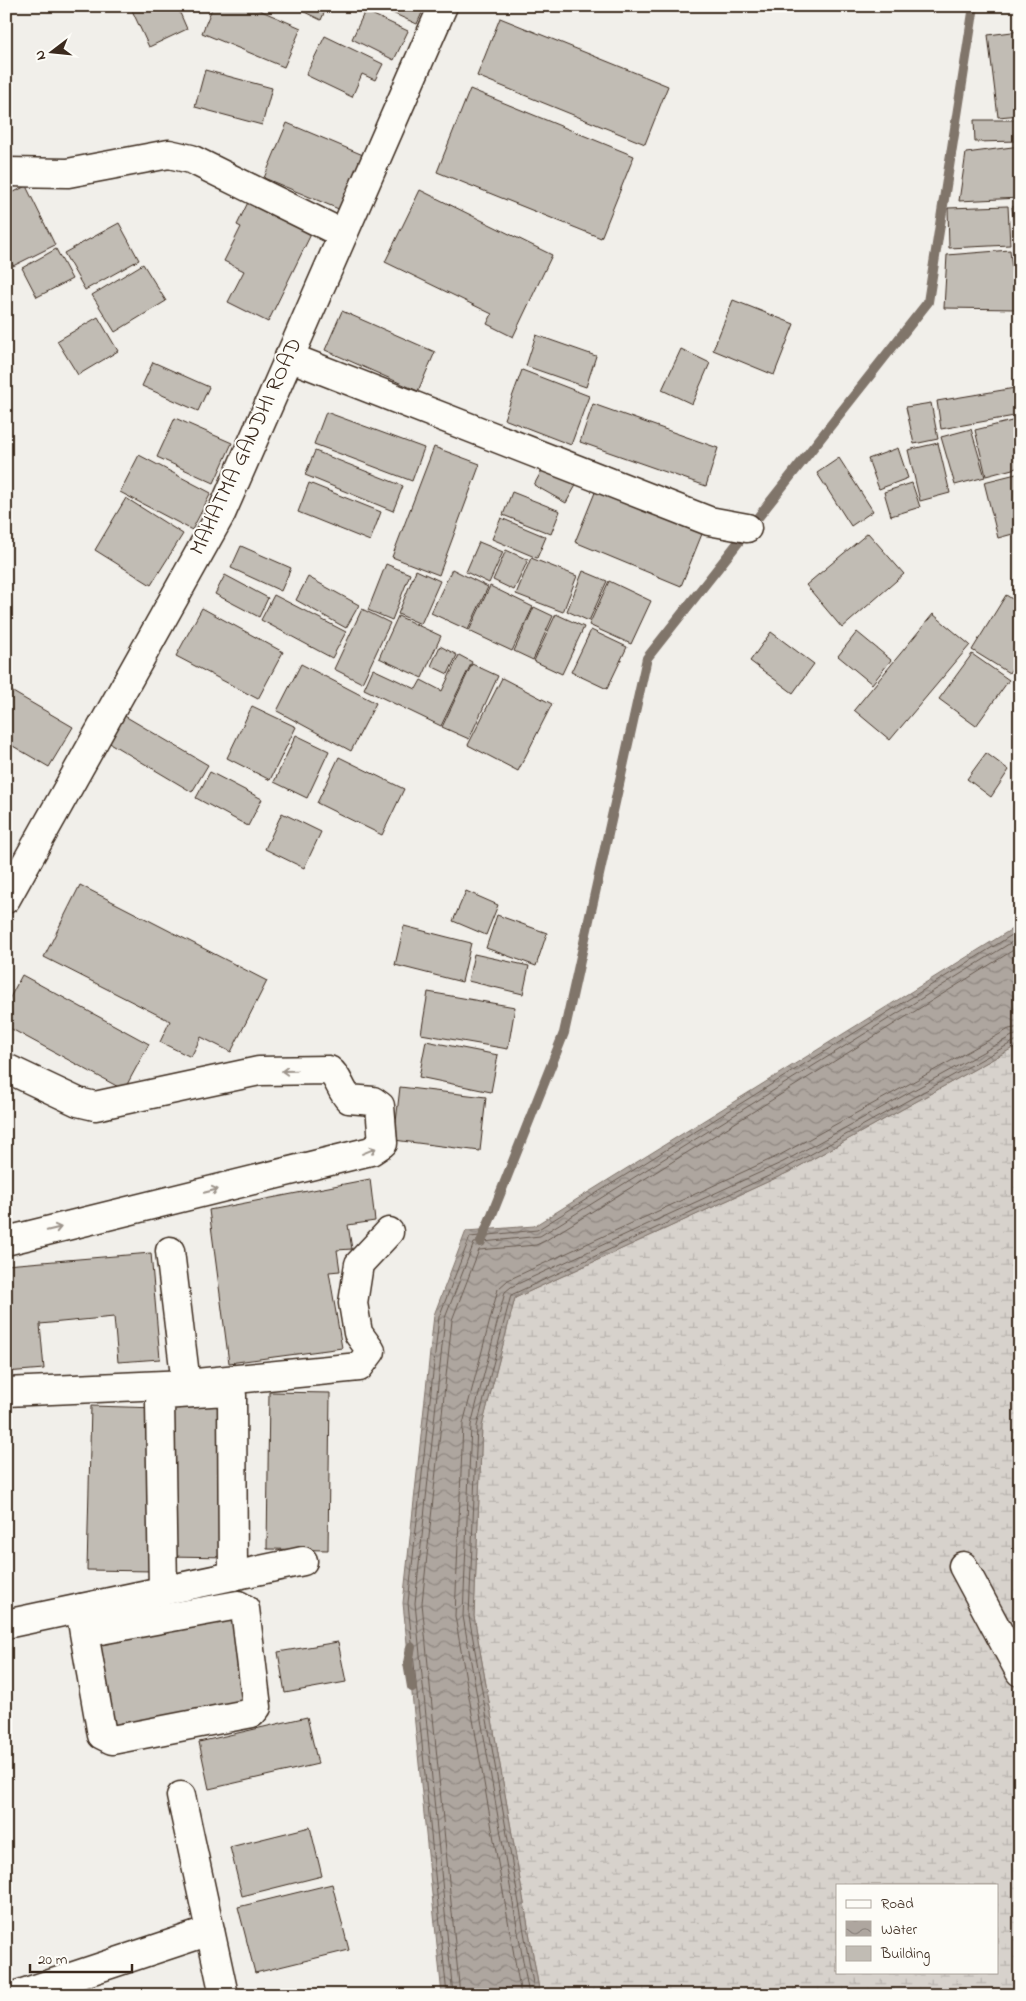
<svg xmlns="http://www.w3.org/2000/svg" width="1026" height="2001" font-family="'Indie Flower',sans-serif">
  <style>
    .wetland { fill: url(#wetland-marsh); stroke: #897e75; fill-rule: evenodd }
    .water { fill: url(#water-waves); stroke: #80746b }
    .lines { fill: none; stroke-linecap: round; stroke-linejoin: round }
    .shore { stroke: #695c52; stroke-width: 1 }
    .stream { stroke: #80746b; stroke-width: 10 }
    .building { fill: #c1bcb4; stroke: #3b2a1e }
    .minor-casing { stroke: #3b2a1e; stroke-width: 31 }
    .secondary-casing { stroke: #3b2a1e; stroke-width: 31 }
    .minor { stroke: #fdfcf7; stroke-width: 28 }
    .secondary { stroke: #fdfcf7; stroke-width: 28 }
    .oneway { stroke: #9c938a }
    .labels { text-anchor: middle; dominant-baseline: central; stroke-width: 4; stroke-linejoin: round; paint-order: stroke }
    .street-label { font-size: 22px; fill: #3b2a1e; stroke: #fdfcf7 }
  </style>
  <defs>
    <pattern id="wetland-marsh" width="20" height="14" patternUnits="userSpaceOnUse" patternTransform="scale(1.25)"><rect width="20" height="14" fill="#d7d2cc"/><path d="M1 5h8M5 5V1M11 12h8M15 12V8" fill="none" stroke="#b9b4af"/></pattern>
    <pattern id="water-waves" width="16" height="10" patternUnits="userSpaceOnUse" patternTransform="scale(1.25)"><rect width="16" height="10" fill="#aea69f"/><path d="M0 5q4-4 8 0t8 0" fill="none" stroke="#8f8781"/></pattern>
  </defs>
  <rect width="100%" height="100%" fill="#f1efea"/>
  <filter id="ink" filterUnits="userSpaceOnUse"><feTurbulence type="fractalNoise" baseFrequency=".02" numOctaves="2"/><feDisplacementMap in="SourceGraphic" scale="10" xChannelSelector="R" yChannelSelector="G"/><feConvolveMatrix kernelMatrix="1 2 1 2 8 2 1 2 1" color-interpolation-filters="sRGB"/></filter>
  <g filter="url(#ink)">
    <!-- wetland -->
    <path class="wetland" d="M1020,1044V1995H540L474,1616L482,1426L515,1298L789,1172ZM837,1885H997V1972H837Z"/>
    <!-- water -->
    <path class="water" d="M1020,924V1044L789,1172L515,1298L482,1426L474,1616L540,1995H442L403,1603L434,1315L466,1231L534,1226Z"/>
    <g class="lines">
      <!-- shore -->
      <g class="shore">
        <path d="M447,1995L408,1603L439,1317L470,1237L537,1230L1020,930"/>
        <path d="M453,1995L415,1603L445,1318L474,1243L540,1236L1020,937"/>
        <path d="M460,1995L422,1603L452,1320L479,1250L536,1245L543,1242L1020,946"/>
        <path d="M521,1995L455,1616L463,1424L498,1289L508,1280L780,1155L1009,1029L1020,1027"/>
        <path d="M529,1995L463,1616L471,1425L505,1292L511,1287L783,1162L1012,1036L1020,1034"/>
        <path d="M535,1995L469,1616L477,1426L511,1295L786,1168L1015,1041L1020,1040"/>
      </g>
      <!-- stream -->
      <g class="stream">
        <path d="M481,1242L564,1033L647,658L928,302L974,6"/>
        <path d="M411,1647L408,1663L412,1687"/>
      </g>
    </g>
    <!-- building -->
    <g class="building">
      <path d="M130,6H177L187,29L149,47Z"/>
      <path d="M213,6H250L301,28L284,67L202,33Z"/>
      <path d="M292,6H327L321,20Z"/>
      <path d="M377,6H425L417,24Z"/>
      <path d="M365,11L408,31L394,60L352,39Z"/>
      <path d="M500,18L668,86L645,144L477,76Z"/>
      <path d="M1020,31V115L998,117L988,35Z"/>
      <path d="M325,36L383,64L375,80L362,74L352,97L306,75Z"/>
      <path d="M205,70L272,88L262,125L195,107Z"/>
      <path d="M470,89L634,156L601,238L437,172Z"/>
      <path d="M974,120H1020V141L975,142Z"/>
      <path d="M287,123L363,155L341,210L264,178Z"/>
      <path d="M1020,146V198L959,201L966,153Z"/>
      <path d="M26,186L55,245L13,266L6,251V196Z"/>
      <path d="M420,190L552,255L513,337L487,324L492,314L385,262Z"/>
      <path d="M252,194L315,226L268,322L228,302L244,271L224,261L241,227L237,225Z"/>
      <path d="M1008,206L1010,245L949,248L948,208Z"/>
      <path d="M1020,206V245H1016L1012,207Z"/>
      <path d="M119,223L139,260L85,290L64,253Z"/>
      <path d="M1020,248V304L1014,249Z"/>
      <path d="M56,249L72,279L37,297L22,268Z"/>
      <path d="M1010,250L1016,309L944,308L947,255Z"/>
      <path d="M143,264L166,301L115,332L92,295Z"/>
      <path d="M733,300L794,324L774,375L713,350Z"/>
      <path d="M342,311L435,352L418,391L325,350Z"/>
      <path d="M98,317L118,351L78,375L57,341Z"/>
      <path d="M536,335L596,356L586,387L526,366Z"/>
      <path d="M681,349L710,363L692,404L662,390Z"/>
      <path d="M153,362L209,387L198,411L142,386Z"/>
      <path d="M522,370L589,396L571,445L504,419Z"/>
      <path d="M1015,388L1020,415L941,429L937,401Z"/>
      <path d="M931,403L938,439L914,444L906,407Z"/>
      <path d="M593,404L718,448L706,486L580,442Z"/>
      <path d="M326,412L424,448L412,481L314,444Z"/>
      <path d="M175,418L232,443L214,483L157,457Z"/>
      <path d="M1020,419V467L986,476L975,430Z"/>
      <path d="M971,429L985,477L955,485L941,437Z"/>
      <path d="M938,443L950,493L920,501L908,450Z"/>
      <path d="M434,447L480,464L439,575L392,557Z"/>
      <path d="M898,448L908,478L879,489L868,459Z"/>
      <path d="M315,451L403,486L393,511L305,475Z"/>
      <path d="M139,455L211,493L192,530L120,492Z"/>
      <path d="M839,458L873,511L851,526L817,473Z"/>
      <path d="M547,461L579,480L566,503L534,485Z"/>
      <path d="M1020,473V532L998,538L984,482Z"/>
      <path d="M600,480L706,524L681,586L575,542Z"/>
      <path d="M309,483L381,512L370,541L298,512Z"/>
      <path d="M912,483L920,507L891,516L884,492Z"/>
      <path d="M512,492L560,511L551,534L503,515Z"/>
      <path d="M126,498L183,534L151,585L95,550Z"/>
      <path d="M501,518L546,537L537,558L492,539Z"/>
      <path d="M868,533L904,574L842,628L806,585Z"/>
      <path d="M479,542L503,552L489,583L466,572Z"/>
      <path d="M241,546L291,568L281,591L231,568Z"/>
      <path d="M506,550L528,560L514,590L493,580Z"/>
      <path d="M531,558L577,576L563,612L516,594Z"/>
      <path d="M386,564L410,574L392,620L368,610Z"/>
      <path d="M452,569L488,587L468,630L431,613Z"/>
      <path d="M416,570L440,581L421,624L398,614Z"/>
      <path d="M583,571L607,581L589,621L567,611Z"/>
      <path d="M225,575L268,598L259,617L215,594Z"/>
      <path d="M308,577L359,605L346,628L296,600Z"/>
      <path d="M609,581L651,601L631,644L589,625Z"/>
      <path d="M490,586L533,607L512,651L469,631Z"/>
      <path d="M274,595L346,632L332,658L261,620Z"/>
      <path d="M1006,595L1020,604V656L1009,673L972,650Z"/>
      <path d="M534,607L553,616L533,660L514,651Z"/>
      <path d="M202,608L283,652L258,699L176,656Z"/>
      <path d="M362,609L390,623L362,683L334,669Z"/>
      <path d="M556,614L584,627L562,674L534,661Z"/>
      <path d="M933,614L970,645L890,740L854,710Z"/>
      <path d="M398,616L441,636L422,678L379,658Z"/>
      <path d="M591,630L627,647L607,689L571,672Z"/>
      <path d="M771,632L814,664L793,693L750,661Z"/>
      <path d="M857,632L891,660L872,684L838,656Z"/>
      <path d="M440,646L457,655L448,674L431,666Z"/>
      <path d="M972,654L1009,680L976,726L939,699Z"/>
      <path d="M459,655L472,662L441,726L364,689L373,669L416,689L421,680L442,691Z"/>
      <path d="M301,664L376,703L351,751L277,711Z"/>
      <path d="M472,664L498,676L469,739L442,727Z"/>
      <path d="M502,678L552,704L518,771L468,745Z"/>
      <path d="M6,688L73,727L49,767L6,742Z"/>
      <path d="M252,706L296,727L270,780L227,758Z"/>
      <path d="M123,715L208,765L192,792L108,742Z"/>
      <path d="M296,735L329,751L307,798L274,782Z"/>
      <path d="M986,753L1009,770L991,797L967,779Z"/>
      <path d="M339,757L404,789L382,835L317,803Z"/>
      <path d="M210,772L262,799L248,826L196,798Z"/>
      <path d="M282,813L321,832L304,868L265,849Z"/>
      <path d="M80,885L267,981L231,1052L201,1037L191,1057L160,1042L170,1021L44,957Z"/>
      <path d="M466,891L498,905L486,935L453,921Z"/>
      <path d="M497,915L547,933L536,966L486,948Z"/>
      <path d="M404,926L471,943L462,982L395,965Z"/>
      <path d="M474,954L529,966L523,994L468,981Z"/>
      <path d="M22,975L149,1044L124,1090L6,1026V1005Z"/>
      <path d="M428,992L515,1007L508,1049L421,1034Z"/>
      <path d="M426,1041L498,1055L491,1092L419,1077Z"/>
      <path d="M400,1087L486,1097L480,1151L394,1140Z"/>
      <path d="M370,1179L375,1221L348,1225L352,1249L337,1250L340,1271L329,1272L342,1348L229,1363L209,1210Z"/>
      <path d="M151,1253L160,1359L118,1362L114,1317L40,1324L44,1369L6,1372V1265Z"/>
      <path d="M269,1392L330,1393L328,1550L267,1549Z"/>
      <path d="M226,1395L231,1557L166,1556V1400Z"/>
      <path d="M91,1406L158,1408L154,1571L87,1570Z"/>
      <path d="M233,1611L253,1708L108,1733L91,1635Z"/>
      <path d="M338,1642L346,1682L285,1693L278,1652Z"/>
      <path d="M307,1717L318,1764L209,1789L199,1742Z"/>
      <path d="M310,1827L322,1876L242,1896L230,1847Z"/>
      <path d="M332,1884L349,1950L255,1973L238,1907Z"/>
    </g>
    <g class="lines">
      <!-- minor casing -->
      <g class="minor-casing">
        <g id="minor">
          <path d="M6,172L68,173L169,154L191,159L343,234"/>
          <path d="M289,357L709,521L747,528"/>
          <path d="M6,1068L78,1102L95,1106L259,1071L329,1070C339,1077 340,1090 349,1099L373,1101L380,1106L383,1143L371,1151L6,1241"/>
          <path d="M170,1251L186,1384"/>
          <path d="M6,1392L186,1384L359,1367L371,1351L358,1333L353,1303L359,1264L389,1232"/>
          <path d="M963,1566L1020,1672"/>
          <path d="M163,1591L160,1402L163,1395L226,1391L232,1395L233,1576"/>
          <path d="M80,1608L84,1633L102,1735L112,1740L252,1713L257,1707L245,1609L238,1605L84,1633"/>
          <path d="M6,1624L303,1561"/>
          <path d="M181,1796L224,1995"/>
          <path d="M17,1995L210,1931"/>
        </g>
      </g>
      <!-- secondary casing -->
      <g class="secondary-casing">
        <path id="secondary" d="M6,899L221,514L443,6"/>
      </g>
      <!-- minor -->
      <use href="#minor" class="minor"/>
      <!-- secondary -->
      <use href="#secondary" class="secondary"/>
    </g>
    <!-- one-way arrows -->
    <defs><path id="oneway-shaft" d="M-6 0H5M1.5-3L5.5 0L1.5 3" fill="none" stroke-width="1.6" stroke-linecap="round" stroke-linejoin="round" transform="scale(1.25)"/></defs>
    <g class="oneway">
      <use href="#oneway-shaft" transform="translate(289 1071) rotate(179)"/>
      <use href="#oneway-shaft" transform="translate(369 1151) rotate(-22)"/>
      <use href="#oneway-shaft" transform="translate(211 1191) rotate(-14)"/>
      <use href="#oneway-shaft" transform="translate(54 1229) rotate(-14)"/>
    </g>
  </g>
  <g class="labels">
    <!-- street labels -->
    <g class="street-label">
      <text transform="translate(247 447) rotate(-65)">MAHATMA GANDHI ROAD</text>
    </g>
  </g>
  <!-- margin -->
  <rect width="1026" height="2001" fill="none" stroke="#fdfcf7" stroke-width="25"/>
  <rect x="12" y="12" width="1001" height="1976" fill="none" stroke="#3b2a1e" stroke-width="2" filter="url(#ink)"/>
  <!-- legend -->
  <rect x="836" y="1884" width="162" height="90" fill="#fdfcf7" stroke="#afa8a0"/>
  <rect x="846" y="1900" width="25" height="8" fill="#fdfcf7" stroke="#afa8a0"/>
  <text x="881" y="1908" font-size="15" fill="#3b2a1e">Road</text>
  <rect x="846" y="1921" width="25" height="15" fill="url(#water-waves)" stroke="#afa8a0"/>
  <text x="881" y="1934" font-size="15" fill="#3b2a1e">Water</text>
  <rect x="846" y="1946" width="25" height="15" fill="#c1bcb4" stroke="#afa8a0"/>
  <text x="881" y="1958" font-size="15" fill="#3b2a1e">Building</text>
  <!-- north arrow -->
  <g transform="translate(52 52) rotate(254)" stroke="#fdfcf7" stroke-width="4" paint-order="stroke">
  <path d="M0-4L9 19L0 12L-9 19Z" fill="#3b2a1e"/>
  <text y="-8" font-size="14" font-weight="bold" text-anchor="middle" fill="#3b2a1e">N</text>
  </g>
  <!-- scale -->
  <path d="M30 1964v8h102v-8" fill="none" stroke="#3b2a1e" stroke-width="2.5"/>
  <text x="38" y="1964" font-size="15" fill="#3b2a1e" stroke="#fdfcf7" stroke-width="4" paint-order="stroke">20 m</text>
</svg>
